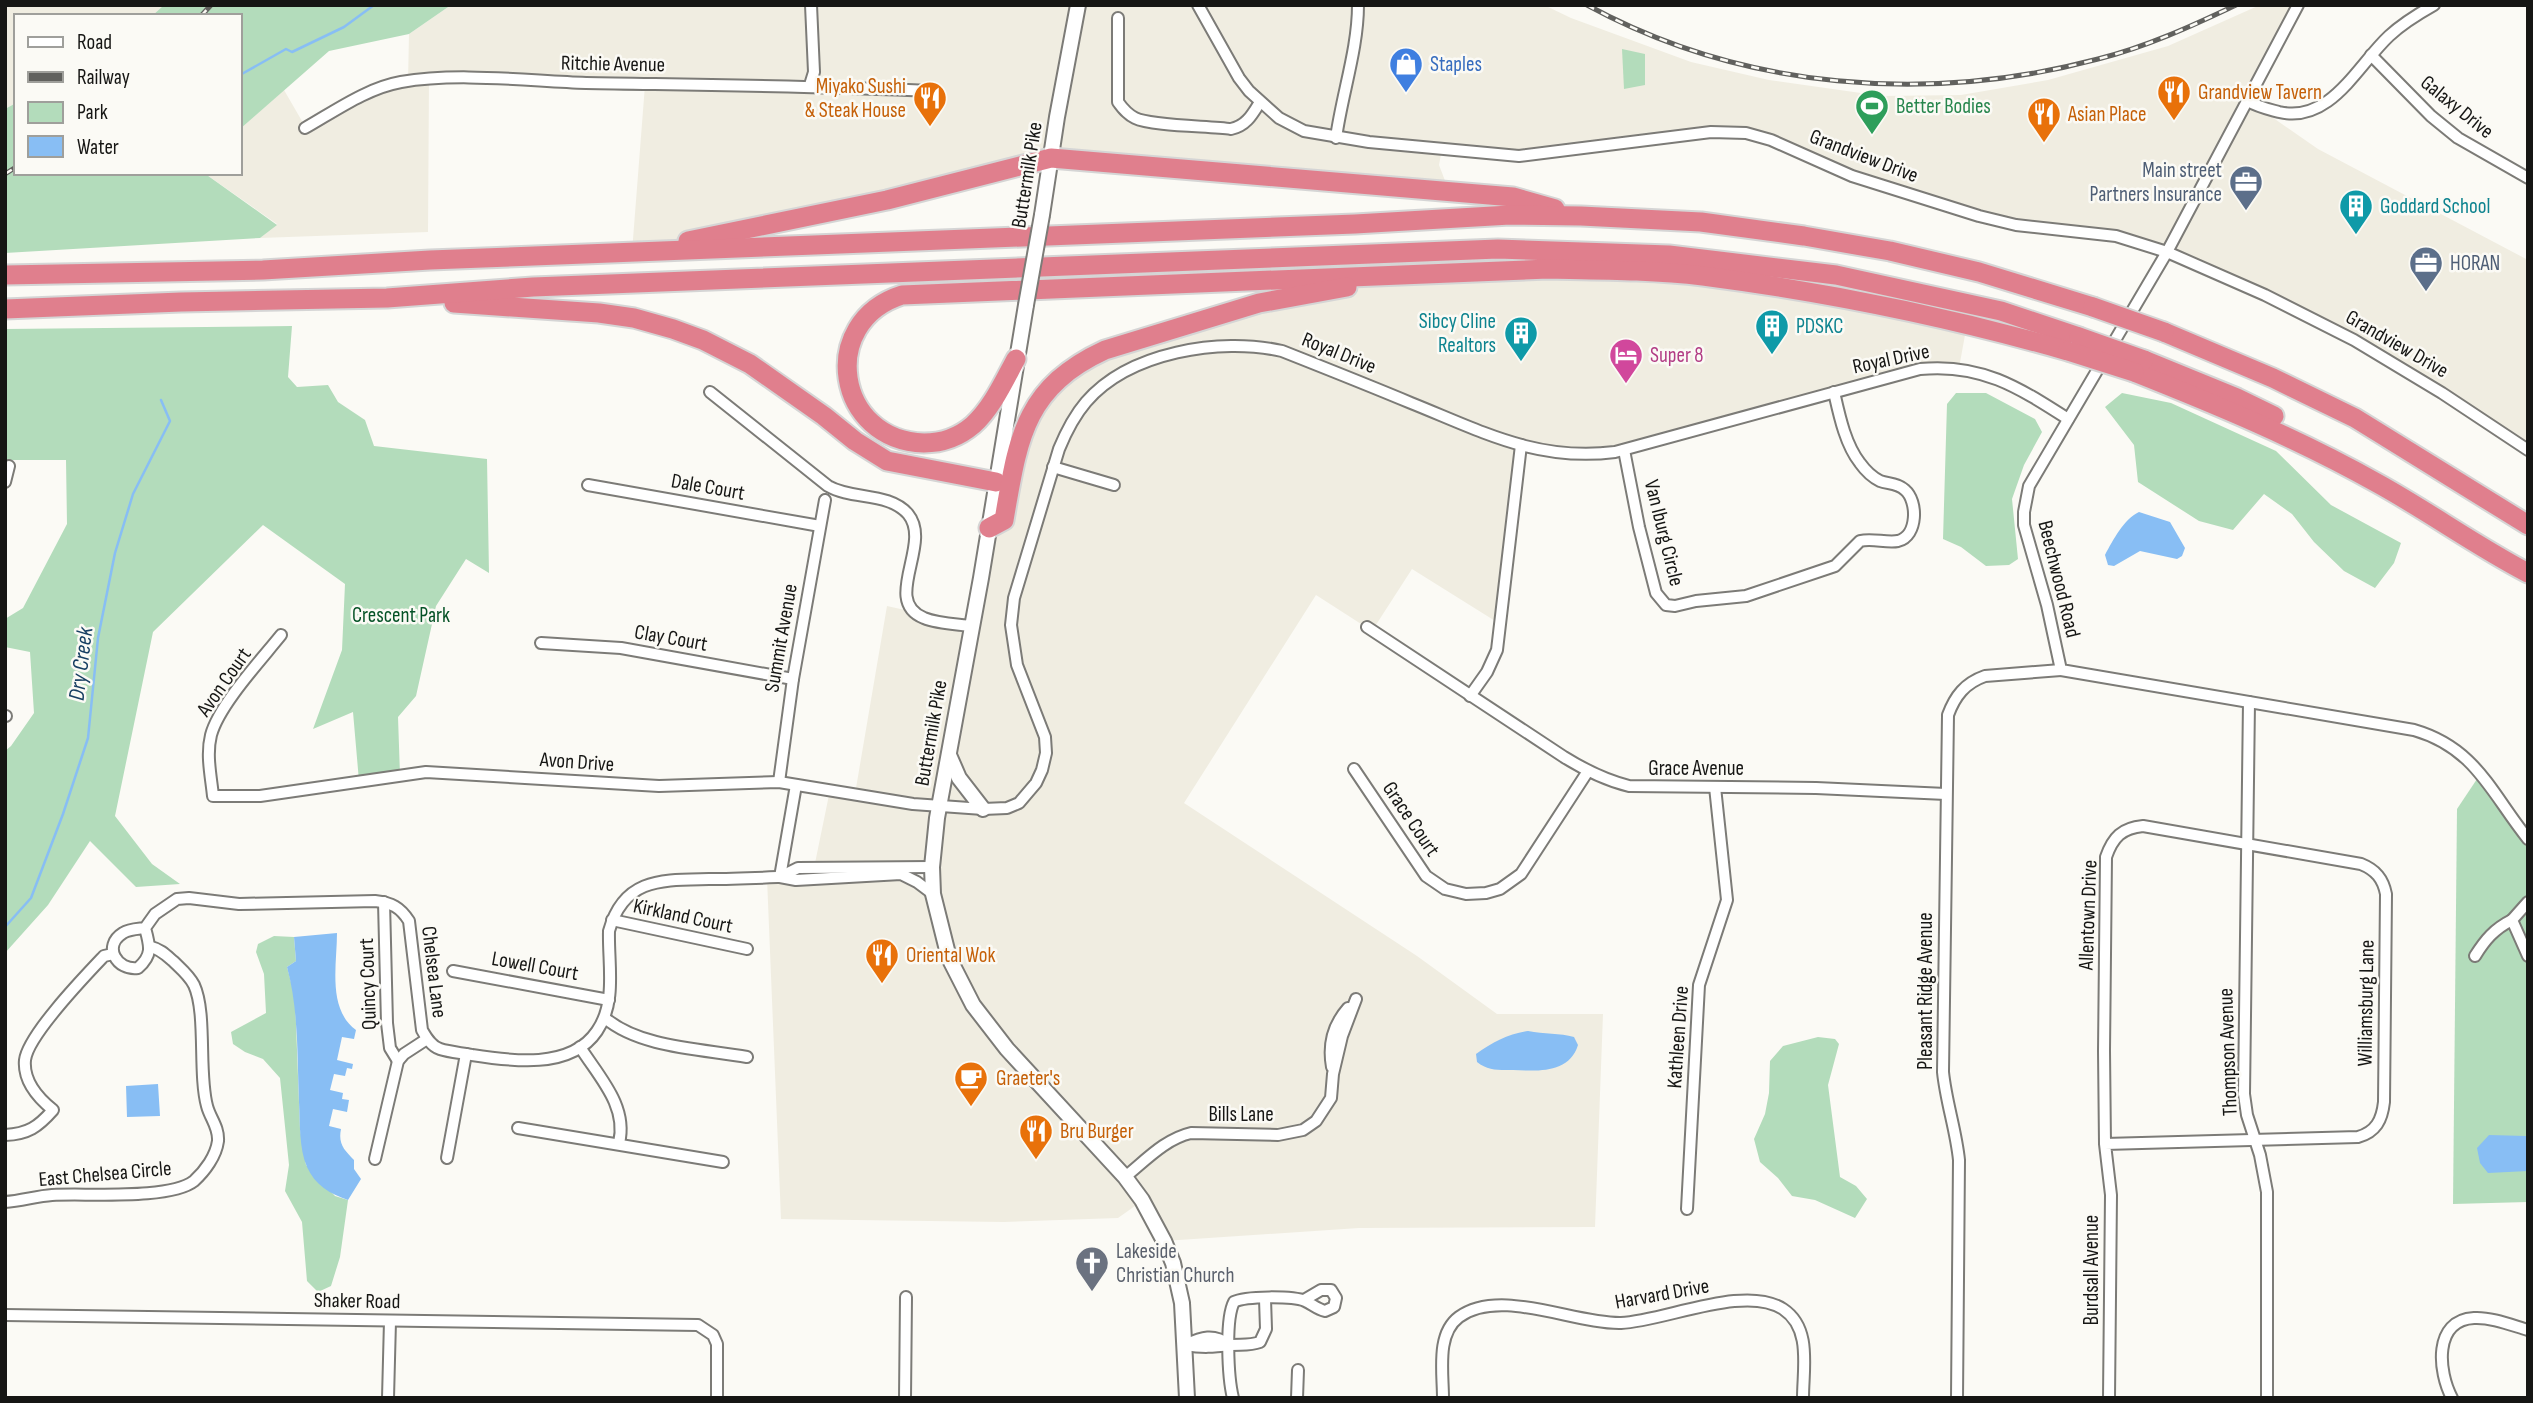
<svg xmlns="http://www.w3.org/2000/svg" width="2533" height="1403" font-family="'Sofia Sans Condensed',sans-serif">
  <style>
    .built { fill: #f0ede1 }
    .green { fill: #b3dcbb }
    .water { fill: #88bef4 }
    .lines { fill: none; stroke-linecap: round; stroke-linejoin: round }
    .stream { stroke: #88bef4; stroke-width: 2.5 }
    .street-casing { stroke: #7c7b77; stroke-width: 14 }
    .secondary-casing { stroke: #7c7b77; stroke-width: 18 }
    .highway-casing { stroke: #d5d5d5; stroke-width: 23 }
    .street { stroke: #fff; stroke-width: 10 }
    .secondary { stroke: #fff; stroke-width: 14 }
    .highway { stroke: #e07f8d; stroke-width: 19 }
    .rail-casing { stroke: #61615e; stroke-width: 5 }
    .rail { stroke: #fbfaf5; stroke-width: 2.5; stroke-dasharray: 8; stroke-linecap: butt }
    .secondary-bridge-casing { stroke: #7c7b77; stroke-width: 18; stroke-linecap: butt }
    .highway-bridge-casing { stroke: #d5d5d5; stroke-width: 23; stroke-linecap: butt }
    .secondary-bridge { stroke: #fff; stroke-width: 14 }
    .highway-bridge { stroke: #e07f8d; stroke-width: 19 }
    .labels { text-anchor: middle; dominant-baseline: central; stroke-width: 5; stroke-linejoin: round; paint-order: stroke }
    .street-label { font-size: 21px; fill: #161614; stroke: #fbfaf5 }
    .shop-label { font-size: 21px; fill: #366cbe; stroke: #fbfaf5; text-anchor: start }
    .food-label { font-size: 21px; fill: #c56008; stroke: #fbfaf5; text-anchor: start }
    .leisure-label { font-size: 21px; fill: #27864d; stroke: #fbfaf5; text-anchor: start }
    .service-label { font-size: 21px; fill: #4e5e75; stroke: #fbfaf5; text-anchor: end }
    .culture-label { font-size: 21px; fill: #0d838f; stroke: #fbfaf5; text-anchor: start }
    .hotel-label { font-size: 21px; fill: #b23c85; stroke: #fbfaf5; text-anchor: start }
    .park-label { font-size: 21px; fill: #055226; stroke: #fbfaf5 }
    .worship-label { font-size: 21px; fill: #5b616d; stroke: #fbfaf5; text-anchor: start }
    .water-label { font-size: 23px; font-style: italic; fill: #173f62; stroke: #fbfaf5 }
  </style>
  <rect width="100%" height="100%" fill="#fbfaf5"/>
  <!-- built -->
  <g class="built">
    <path d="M5,5H164L152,16H16V103L5,109Z"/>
    <path d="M451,5H1544L1571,18L1691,62L1769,80L1882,96L1961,95L2048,80L2168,46L2260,5H2298L2249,101L2318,149L2528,260V450L2354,340L2144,243L1979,216L1746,133L1530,156L1442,149L1439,165L1449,191L1051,158L632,252L645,85L429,80L428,232L260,238L277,224L204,173H240V129L284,90L306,128L365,95L408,82L409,34Z"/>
    <path d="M1579,278L1701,283L1967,324L1959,368L1938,367L1615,452L1521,445L1500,624L1412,569L1372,631L1316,595L1184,803L1417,956L1497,1014H1603L1595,1227L1359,1228L1164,1241L1142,1201L1118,1218L1004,1222L781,1219L767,878L901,874L932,893V867L814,868L830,790L855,794L887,606L972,625L981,578L1022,433L1088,358L1356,286L1493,279Z"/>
  </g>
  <!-- green -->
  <g class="green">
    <path d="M164,5H451L409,34L329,51L240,129V16H152Z"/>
    <path d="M1622,49L1645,54V85L1624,89Z"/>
    <path d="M16,103V173H204L277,225L260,238L5,253V109Z"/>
    <path d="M292,326L288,377L297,387L328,385L338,402L365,420L374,446L487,459L489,573L466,559L436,606L416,696L398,717L400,775L359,781L353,712L313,729L342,650L345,584L263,525L153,632L115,816L152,864L180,884L136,887L90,841L48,905L5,953V751L11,746L34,713L30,652L5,647V619L23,608L67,524L66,460H5V329Z"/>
    <path d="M1956,393H1986L2035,419L2042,432L2024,465L2012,499L2018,559L2009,565L1986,566L1961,547L1943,539L1947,404Z"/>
    <path d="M2122,393L2171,403L2276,451L2331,505L2401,543L2394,563L2375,588L2344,571L2314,542L2292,514L2264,494L2233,530L2199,521L2138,482L2134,445L2105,407Z"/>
    <path d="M2481,773L2528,839V1202L2453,1204L2457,809Z"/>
    <path d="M274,936L294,937L296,961L287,967L295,997L300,1129L306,1165L335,1196L348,1200L340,1257L331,1286L318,1292L307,1281L302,1222L285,1191L289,1165L280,1078L263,1059L245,1052L233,1044L231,1032L266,1013L264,974L256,952L258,944Z"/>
    <path d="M1818,1037L1835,1039L1839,1044L1828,1085L1840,1177L1856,1186L1867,1199L1855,1218L1815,1200L1792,1196L1778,1178L1760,1162L1754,1139L1765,1114L1769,1093L1770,1061L1783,1046Z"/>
  </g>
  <!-- water -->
  <g class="water">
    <path d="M2139,512L2170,522L2185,548L2182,556L2177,559L2140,551L2114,566L2108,565L2105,555C2113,540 2124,519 2139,512Z"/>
    <path d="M337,933C337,964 327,1009 356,1030L354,1039L342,1037L337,1060L353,1064L352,1069L347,1068L345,1076L334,1074L330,1090L343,1093L342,1099L349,1100L347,1112L333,1109L329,1126L341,1129C338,1144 344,1150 354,1160V1169L361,1179L348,1200C330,1194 315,1185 307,1167C299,1149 300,1122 299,1102C297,1057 299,1011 287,967L296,961L294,937Z"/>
    <path d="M1528,1031C1544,1034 1560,1033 1574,1037L1578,1045C1569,1074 1537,1071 1513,1070C1499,1070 1488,1071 1477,1062L1476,1054C1493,1042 1508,1034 1528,1031Z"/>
    <path d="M158,1084L160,1116L127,1117L126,1086Z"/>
    <path d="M2489,1135L2526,1136L2528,1171L2488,1173L2480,1163L2477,1148Z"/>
  </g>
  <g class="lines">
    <!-- stream -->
    <g class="stream">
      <path d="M240,75L286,49L292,52L344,27L374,5"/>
      <path d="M5,927L31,898L63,814L88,738L98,638L115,553L133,494L170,421L161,400"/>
    </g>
    <!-- street casing -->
    <g class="street-casing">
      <g id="street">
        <path d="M1198,5L1239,78L1249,91L1279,118L1304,131L1369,142L1519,156L1711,132L1746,133L1771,140L1852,176L1979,216L2016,225L2116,236L2167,252L2265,295L2354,340L2442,393L2528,450"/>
        <path d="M2298,5L2167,252L2029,486L2024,512V525L2047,605L2061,670L2414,730C2476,748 2491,793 2528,839"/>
        <path d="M1118,18V102C1123,109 1127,114 1135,118C1151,126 1209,126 1231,129C1246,126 1252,115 1260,102"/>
        <path d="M2371,55L2431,116L2458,138L2528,178"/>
        <path d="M810,85L814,72L811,5"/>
        <path d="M2248,101C2258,107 2268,109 2279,112C2330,124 2357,66 2389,36C2403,23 2418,14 2434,5"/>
        <path d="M305,128C335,111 367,88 401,82C458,72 528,81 586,83C701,85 816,86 930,91"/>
        <path d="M1336,138C1342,94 1358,49 1358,5"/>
        <path d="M710,392L828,486C852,500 889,492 908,514C933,544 881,601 924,618C938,624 957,624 972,626"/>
        <path d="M1624,450L1639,527L1656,593L1666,605L1675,606L1696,601L1746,596L1835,566L1860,541C1872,538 1886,543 1898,541C1918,536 1918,501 1905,490C1898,483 1888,484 1880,481C1872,477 1865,470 1860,463C1845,444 1839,414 1834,392"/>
        <path d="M1053,467L1114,485"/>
        <path d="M5,482L9,466"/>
        <path d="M588,485L820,526"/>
        <path d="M1367,627L1564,757C1585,770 1605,780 1629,786L1816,788L1946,794"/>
        <path d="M281,635C261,660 219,705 211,735C206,755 211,776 213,796H260L426,772L659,786L779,782L913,804L983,809L1007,808L1019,803L1036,783L1042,770L1046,753L1045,737L1017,665L1011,625L1014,598L1059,449C1066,432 1074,416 1086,402C1129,352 1220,337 1282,351C1325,368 1368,385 1411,403C1481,431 1537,462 1615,452L1920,369C1981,363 2018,387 2068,419"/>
        <path d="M541,643L621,648L793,679"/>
        <path d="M1470,696L1487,672L1497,650L1521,445"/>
        <path d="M2249,702L2244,1094L2247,1115L2260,1155L2267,1192V1398"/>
        <path d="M5,716H6"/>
        <path d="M1354,769L1426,876L1445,889L1466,894L1486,893L1500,889L1521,874L1588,771"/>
        <path d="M779,782L793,679L825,500"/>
        <path d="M780,877L798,868L932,867"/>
        <path d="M780,877L796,785"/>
        <path d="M384,902L387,1023L390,1048L398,1061"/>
        <path d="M2528,902L2512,920L2528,956"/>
        <path d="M612,920L747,949"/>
        <path d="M145,928C137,929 129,929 123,933C102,946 117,971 138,968C153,955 150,946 145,928L155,914L177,899L189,898L239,904L375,901C392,903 400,907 409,921L422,1030C426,1037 431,1046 440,1049C449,1052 462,1053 472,1055C510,1061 571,1070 597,1031C617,1002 608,964 609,931C624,877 663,880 709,879C733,879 756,878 780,877L796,880L901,874L917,882L933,894"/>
        <path d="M2475,956C2485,940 2494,929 2512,920"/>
        <path d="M453,971L609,1000"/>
        <path d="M605,1018C640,1048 703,1049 747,1057"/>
        <path d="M580,1047C599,1077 628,1106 619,1143"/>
        <path d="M1332,1067C1328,1045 1333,1025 1348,1008"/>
        <path d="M518,1128L723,1162"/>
        <path d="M5,1135C28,1134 38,1127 53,1110C38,1098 23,1081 25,1060C28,1035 86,975 104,956L113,954"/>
        <path d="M2105,1144L2358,1137C2376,1132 2382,1120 2384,1102L2386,894C2383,879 2376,870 2361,864L2143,826C2122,828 2113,837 2106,857L2104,1051L2105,1144L2111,1195L2109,1398"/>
        <path d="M447,1158L466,1054"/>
        <path d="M375,1159L398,1061L404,1054L427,1039"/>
        <path d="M1125,1177C1146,1160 1165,1139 1191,1133L1278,1135L1303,1130L1316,1121L1331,1098L1333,1074L1342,1036L1356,999"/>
        <path d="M5,1202C21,1201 37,1196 52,1195C85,1193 170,1200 194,1181C205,1171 216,1156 218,1141C219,1127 210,1118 207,1106C198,1073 207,1013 194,985C189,975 180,968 173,961C166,955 160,949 151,947"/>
        <path d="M1687,1209L1699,985L1727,900L1715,787"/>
        <path d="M5,1315L698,1325L713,1335L717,1344V1398"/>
        <path d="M1185,1345C1203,1348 1213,1347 1231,1345C1241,1344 1249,1346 1260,1342L1266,1329L1265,1299"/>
        <path d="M1185,1345C1202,1337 1213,1333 1230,1345"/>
        <path d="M388,1398L390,1321"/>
        <path d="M905,1398L906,1297"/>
        <path d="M1233,1398C1228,1378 1225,1319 1234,1302C1245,1296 1293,1296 1305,1301C1312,1304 1317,1309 1325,1311L1334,1307L1336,1298L1331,1290H1321L1304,1300"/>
        <path d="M1297,1398L1298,1370"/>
        <path d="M1443,1398C1443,1372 1436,1334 1459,1317C1500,1287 1574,1324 1621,1323C1665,1321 1745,1284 1783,1309C1812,1328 1803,1368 1803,1398"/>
        <path d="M1957,1398L1959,1160C1956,1130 1946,1102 1943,1072L1948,715C1955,696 1965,683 1985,676L2061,670"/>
        <path d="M2452,1398C2438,1372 2433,1320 2474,1318C2491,1317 2511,1325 2528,1330"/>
      </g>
    </g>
    <!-- secondary casing -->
    <g class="secondary-casing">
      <g id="secondary">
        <path d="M1042,215L1057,117L1078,5"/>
        <path d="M1026,305L981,578L937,818L932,867L933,894L949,958L973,1005L1007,1049L1125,1177L1142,1200L1164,1241L1173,1263L1182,1303L1187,1398"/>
        <path d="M949,755L959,778L983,809"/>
      </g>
    </g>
    <!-- highway casing -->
    <g class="highway-casing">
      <g id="highway">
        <path d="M688,241L887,200L1051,158L1513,197L1555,209"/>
        <path d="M5,275L263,270L430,260L1355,224L1510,215L1581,216L1701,222L1804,236L1890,251L1979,272L2093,307"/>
        <path d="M454,303L599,313L634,318L673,329L703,340L750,364L824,416L855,441L887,461L996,482"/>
        <path d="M5,309L181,302L387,298L533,287L1498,249L1669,255L1836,275L2001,311L2079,337"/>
        <path d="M2164,332L2273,378L2355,418L2528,525"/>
        <path d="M1016,359C1004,381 992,408 973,425C959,437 941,443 924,443C836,441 817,322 902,295L1548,269C1599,270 1652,270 1703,276C1826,292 1949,317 2068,351"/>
        <path d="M2144,360L2237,398L2274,416"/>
        <path d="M2134,372C2217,405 2299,439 2377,483C2428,511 2476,546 2528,573"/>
        <path d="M989,528L1004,520C1018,440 1023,388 1105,350L1259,303L1347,287"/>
      </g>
    </g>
    <!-- street -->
    <use href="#street" class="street"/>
    <!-- secondary -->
    <use href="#secondary" class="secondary"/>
    <!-- highway -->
    <use href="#highway" class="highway"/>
    <!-- rail casing -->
    <g class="rail-casing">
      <g id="rail">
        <path d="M1587,5C1743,90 1928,104 2098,59C2146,47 2192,26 2236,5"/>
        <path d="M201,16L211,5"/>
        <path d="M5,174L16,167"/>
      </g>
    </g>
    <!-- rail -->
    <use href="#rail" class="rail"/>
    <!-- secondary-bridge casing -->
    <g class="secondary-bridge-casing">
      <path id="secondary-bridge" d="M1026,305L1042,215"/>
    </g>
    <!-- highway-bridge casing -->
    <g class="highway-bridge-casing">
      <g id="highway-bridge">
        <path d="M2093,307L2164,332"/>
        <path d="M2079,337L2144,360"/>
        <path d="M2068,351L2134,372"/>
      </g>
    </g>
    <!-- secondary-bridge -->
    <use href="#secondary-bridge" class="secondary-bridge"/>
    <!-- highway-bridge -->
    <use href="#highway-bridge" class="highway-bridge"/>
  </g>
  <!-- icons -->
  <defs>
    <g id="shop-pin" transform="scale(1.75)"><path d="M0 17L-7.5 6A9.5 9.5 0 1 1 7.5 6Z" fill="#3f7fe0" stroke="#fbfaf5"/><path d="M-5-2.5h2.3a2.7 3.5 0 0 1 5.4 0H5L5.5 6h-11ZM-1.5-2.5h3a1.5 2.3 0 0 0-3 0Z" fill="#fff"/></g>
    <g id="restaurant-pin" transform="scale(1.75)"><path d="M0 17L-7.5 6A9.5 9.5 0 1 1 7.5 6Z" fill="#e8710a" stroke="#fbfaf5"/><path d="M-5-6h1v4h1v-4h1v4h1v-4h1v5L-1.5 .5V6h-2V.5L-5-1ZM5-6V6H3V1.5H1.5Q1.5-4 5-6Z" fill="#fff"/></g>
    <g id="stadium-pin" transform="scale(1.75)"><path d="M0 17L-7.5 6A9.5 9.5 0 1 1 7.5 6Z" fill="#2e9e5b" stroke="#fbfaf5"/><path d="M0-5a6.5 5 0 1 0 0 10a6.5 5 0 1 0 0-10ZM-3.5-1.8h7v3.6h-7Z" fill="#fff"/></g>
    <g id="office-pin" transform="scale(1.75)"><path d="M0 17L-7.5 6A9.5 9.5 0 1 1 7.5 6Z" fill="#5c6f8a" stroke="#fbfaf5"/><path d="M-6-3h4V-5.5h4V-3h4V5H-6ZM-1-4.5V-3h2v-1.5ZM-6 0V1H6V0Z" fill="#fff"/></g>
    <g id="building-pin" transform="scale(1.75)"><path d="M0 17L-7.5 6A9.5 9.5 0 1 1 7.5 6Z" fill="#0f9aa8" stroke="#fbfaf5"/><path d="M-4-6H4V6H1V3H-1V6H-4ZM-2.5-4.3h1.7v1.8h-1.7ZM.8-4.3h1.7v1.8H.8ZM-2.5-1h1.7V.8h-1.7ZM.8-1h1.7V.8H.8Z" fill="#fff"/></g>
    <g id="hotel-pin" transform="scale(1.75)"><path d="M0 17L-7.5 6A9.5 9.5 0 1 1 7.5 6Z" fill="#d1479c" stroke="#fbfaf5"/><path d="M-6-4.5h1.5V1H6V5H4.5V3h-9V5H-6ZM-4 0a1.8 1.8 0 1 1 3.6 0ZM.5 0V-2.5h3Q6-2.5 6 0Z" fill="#fff"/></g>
    <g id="cafe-pin" transform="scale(1.75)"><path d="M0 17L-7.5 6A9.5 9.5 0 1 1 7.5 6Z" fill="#e8710a" stroke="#fbfaf5"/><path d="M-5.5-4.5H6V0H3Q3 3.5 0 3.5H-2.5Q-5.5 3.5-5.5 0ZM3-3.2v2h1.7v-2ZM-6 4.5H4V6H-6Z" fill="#fff"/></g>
    <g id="church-pin" transform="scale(1.75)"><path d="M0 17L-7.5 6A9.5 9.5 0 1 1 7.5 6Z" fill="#6b7280" stroke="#fbfaf5"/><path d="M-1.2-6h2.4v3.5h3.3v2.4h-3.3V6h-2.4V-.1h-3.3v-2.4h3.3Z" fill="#fff"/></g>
  </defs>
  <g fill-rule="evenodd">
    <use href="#shop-pin" x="1406" y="64"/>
    <use href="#restaurant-pin" x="2174" y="92"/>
    <use href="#restaurant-pin" x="930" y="98"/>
    <use href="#stadium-pin" x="1872" y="106"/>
    <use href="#restaurant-pin" x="2044" y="114"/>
    <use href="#office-pin" x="2246" y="182"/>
    <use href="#building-pin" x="2356" y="206"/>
    <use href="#office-pin" x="2426" y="263"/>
    <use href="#building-pin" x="1772" y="326"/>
    <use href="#building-pin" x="1521" y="333"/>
    <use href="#hotel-pin" x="1626" y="355"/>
    <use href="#restaurant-pin" x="882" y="955"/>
    <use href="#cafe-pin" x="971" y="1078"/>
    <use href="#restaurant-pin" x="1036" y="1131"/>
    <use href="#church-pin" x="1092" y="1263"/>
  </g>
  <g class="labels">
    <!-- street labels -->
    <g class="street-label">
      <text transform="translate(613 64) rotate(1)">Ritchie Avenue</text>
      <text transform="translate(2457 107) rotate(39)">Galaxy Drive</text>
      <text transform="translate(1864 156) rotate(21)">Grandview Drive</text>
      <text transform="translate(1027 175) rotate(-81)">Buttermilk Pike</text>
      <text transform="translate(2397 344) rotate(30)">Grandview Drive</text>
      <text transform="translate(1339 353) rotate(22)">Royal Drive</text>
      <text transform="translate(1891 359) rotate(-12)">Royal Drive</text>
      <text transform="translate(708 487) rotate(10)">Dale Court</text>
      <text transform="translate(1664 533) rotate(76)">Van Iburg Circle</text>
      <text transform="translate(2059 579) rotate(76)">Beechwood Road</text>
      <text transform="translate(671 638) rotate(10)">Clay Court</text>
      <text transform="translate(781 638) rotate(-80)">Summit Avenue</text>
      <text transform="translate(224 682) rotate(-55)">Avon Court</text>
      <text transform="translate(931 733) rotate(-80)">Buttermilk Pike</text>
      <text transform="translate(577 762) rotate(4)">Avon Drive</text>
      <text x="1696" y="768">Grace Avenue</text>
      <text transform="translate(1411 819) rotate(56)">Grace Court</text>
      <text transform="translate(2088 915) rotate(-88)">Allentown Drive</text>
      <text transform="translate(683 916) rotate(12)">Kirkland Court</text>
      <text transform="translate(535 966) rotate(10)">Lowell Court</text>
      <text transform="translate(434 972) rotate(83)">Chelsea Lane</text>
      <text transform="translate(368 984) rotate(-92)">Quincy Court</text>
      <text transform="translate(1925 991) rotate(-90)">Pleasant Ridge Avenue</text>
      <text transform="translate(2366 1003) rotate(-89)">Williamsburg Lane</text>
      <text transform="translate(1678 1037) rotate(-86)">Kathleen Drive</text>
      <text transform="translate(2228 1052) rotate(-92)">Thompson Avenue</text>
      <text x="1241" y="1114">Bills Lane</text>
      <text transform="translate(105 1174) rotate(-5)">East Chelsea Circle</text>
      <text transform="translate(2091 1270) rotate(-90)">Burdsall Avenue</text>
      <text transform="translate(1662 1294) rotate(-10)">Harvard Drive</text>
      <text transform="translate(357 1301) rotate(1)">Shaker Road</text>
    </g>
    <!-- shop labels -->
    <g class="shop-label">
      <text x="1430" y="64">Staples</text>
    </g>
    <!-- food labels -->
    <g class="food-label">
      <text x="906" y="86" text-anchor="end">Miyako Sushi<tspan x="906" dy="24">&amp; Steak House</tspan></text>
      <text x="2198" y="92">Grandview Tavern</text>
      <text x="2068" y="114">Asian Place</text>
      <text x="906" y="955">Oriental Wok</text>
      <text x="996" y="1078">Graeter's</text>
      <text x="1060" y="1131">Bru Burger</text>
    </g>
    <!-- leisure labels -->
    <g class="leisure-label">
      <text x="1896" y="106">Better Bodies</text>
    </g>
    <!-- service labels -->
    <g class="service-label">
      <text x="2222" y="170">Main street<tspan x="2222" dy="24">Partners Insurance</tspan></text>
      <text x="2450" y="263" text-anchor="start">HORAN</text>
    </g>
    <!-- culture labels -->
    <g class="culture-label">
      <text x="2380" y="206">Goddard School</text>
      <text x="1496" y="321" text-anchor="end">Sibcy Cline<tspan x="1496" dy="24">Realtors</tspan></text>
      <text x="1796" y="326">PDSKC</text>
    </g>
    <!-- hotel labels -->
    <g class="hotel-label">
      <text x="1650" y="355">Super 8</text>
    </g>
    <!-- park labels -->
    <g class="park-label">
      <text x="401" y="615">Crescent Park</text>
    </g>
    <!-- worship labels -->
    <g class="worship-label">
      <text x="1116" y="1251">Lakeside<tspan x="1116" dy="24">Christian Church</tspan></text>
    </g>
    <!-- water labels -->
    <g class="water-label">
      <text transform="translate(81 664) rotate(-83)">Dry Creek</text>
    </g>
  </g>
  <!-- border -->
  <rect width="2533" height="1403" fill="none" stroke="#161614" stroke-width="14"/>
  <!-- legend -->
  <rect x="14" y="14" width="228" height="161" fill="#fbfaf5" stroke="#9f9f9b" stroke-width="2"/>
  <rect x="28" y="37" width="35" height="10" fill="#ffffff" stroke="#9f9f9b" stroke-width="2"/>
  <text x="77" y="49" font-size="21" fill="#161614">Road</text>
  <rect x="28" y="72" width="35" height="10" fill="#61615e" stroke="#9f9f9b" stroke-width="2"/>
  <text x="77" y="84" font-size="21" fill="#161614">Railway</text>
  <rect x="28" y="102" width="35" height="21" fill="#b3dcbb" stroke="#9f9f9b" stroke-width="2"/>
  <text x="77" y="119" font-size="21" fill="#161614">Park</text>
  <rect x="28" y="136" width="35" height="21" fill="#88bef4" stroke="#9f9f9b" stroke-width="2"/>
  <text x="77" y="154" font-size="21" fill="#161614">Water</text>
</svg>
